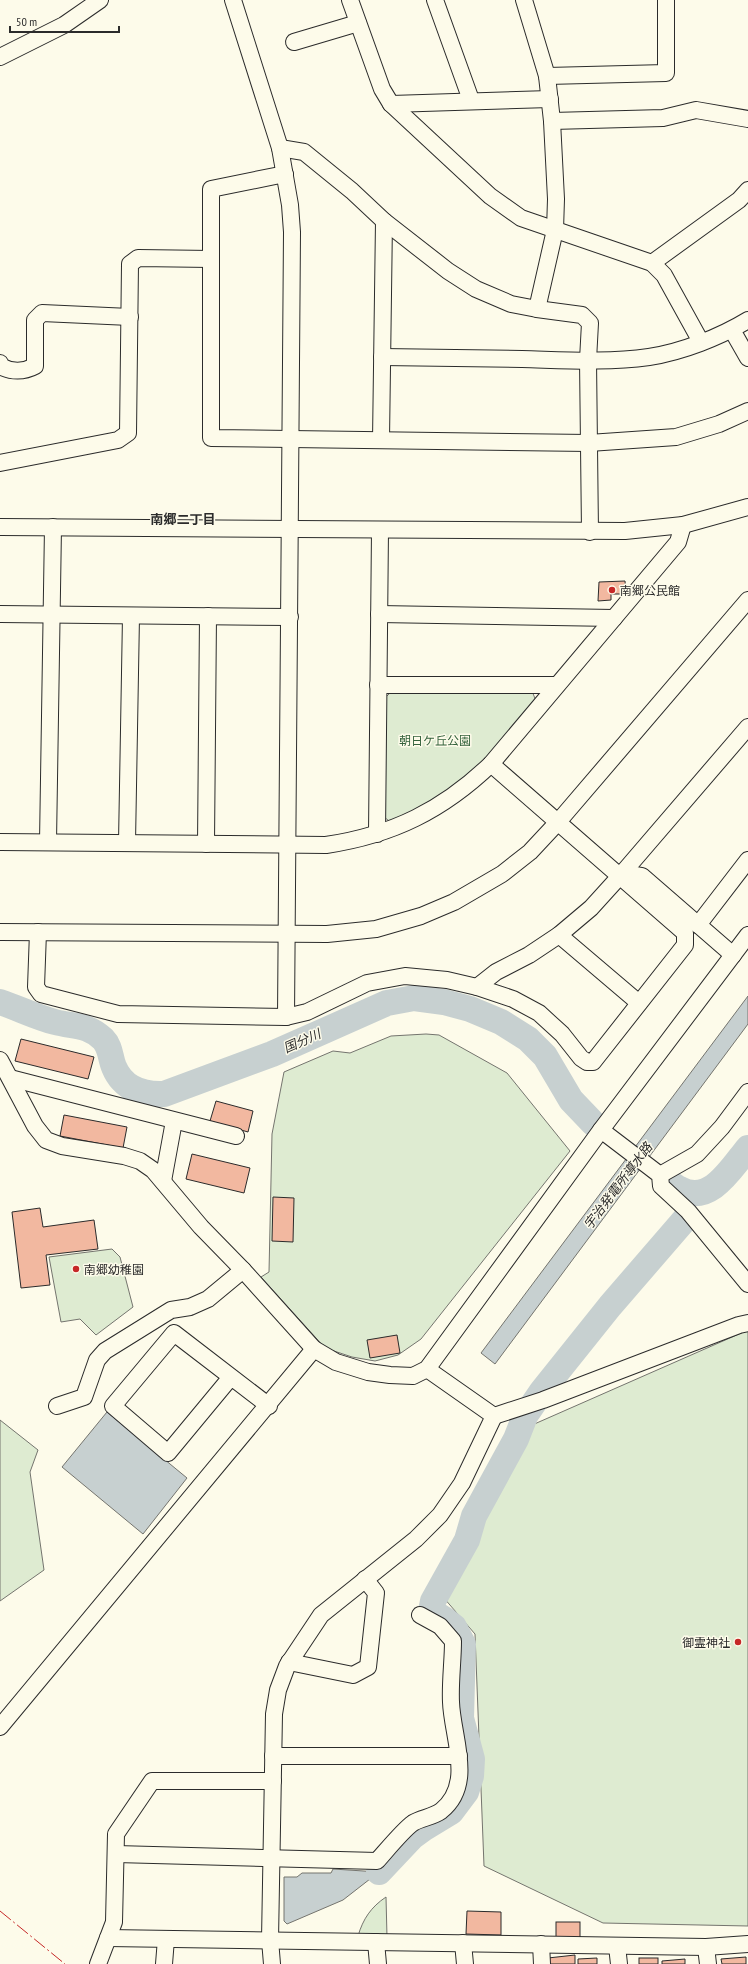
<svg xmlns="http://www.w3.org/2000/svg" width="748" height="1964" font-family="'PT Sans Narrow','Noto Sans JP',sans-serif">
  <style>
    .green { fill: #deebd1; stroke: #74746e }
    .water { fill: #c7d0d0; stroke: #74746e }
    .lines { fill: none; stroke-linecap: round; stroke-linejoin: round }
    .river { stroke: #c7d0d0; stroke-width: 26 }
    .building { fill: #f2b8a0; stroke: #2b2b2b }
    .minor-casing { stroke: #2b2b2b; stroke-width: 18 }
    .minor { stroke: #fdfbea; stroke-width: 16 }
    .power { stroke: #c62828; stroke-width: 1; stroke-dasharray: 14 3 2 3; stroke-linecap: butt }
    .poi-dot { fill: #c62828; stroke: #fdfbea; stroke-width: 1.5 }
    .labels { text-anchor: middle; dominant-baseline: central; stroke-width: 3; stroke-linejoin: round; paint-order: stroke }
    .poi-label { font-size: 12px; fill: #2b2b2b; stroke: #fdfbea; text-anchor: start }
    .park-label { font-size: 12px; fill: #34623c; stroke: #fdfbea }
    .neighbourhood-label { font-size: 13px; font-weight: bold; fill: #2b2b2b; stroke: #fdfbea }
    .water-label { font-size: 13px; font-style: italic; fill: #2b2b2b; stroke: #fdfbea }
  </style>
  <rect width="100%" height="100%" fill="#fdfbea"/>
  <!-- green -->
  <g class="green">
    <path d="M393,690L532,691L536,701L477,769L454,790L393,824L384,817L386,697Z"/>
    <path d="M426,1034L439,1035L507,1073L570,1151L421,1339L398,1355L375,1361L352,1357L325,1348L261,1277L269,1272L272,1134L284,1072L333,1051L350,1053L391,1036Z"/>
    <path d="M112,1249L120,1257L133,1307L96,1335L80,1319L61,1322L49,1257Z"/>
    <path d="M748,1330V1926L603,1923L484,1866L475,1634L437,1590L523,1429Z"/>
    <path d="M0,1420L38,1450L30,1472L44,1570L0,1601Z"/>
    <path d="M386,1897L387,1937L358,1936C363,1919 371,1907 386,1897Z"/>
  </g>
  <!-- water -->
  <g class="water">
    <path d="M748,996V1024L495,1364L481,1353Z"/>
    <path d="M107,1412L187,1478L143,1534L62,1467Z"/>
    <path d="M333,1869L379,1872L343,1900L287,1924L284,1921V1877H297L302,1873H331Z"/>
  </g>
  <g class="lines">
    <!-- river -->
    <g class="river">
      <path d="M0,1002C18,1008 36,1017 55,1022C74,1027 87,1024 103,1039C111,1047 110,1058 114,1067C123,1089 143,1095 164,1094L272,1054L387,1003L414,998L444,1002L470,1009L501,1022L528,1039L545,1056L571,1100L593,1123"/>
      <path d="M667,1180C671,1183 675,1187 680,1189C710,1206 732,1167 748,1148"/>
      <path d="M379,1872L412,1837L423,1829L451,1812L466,1792L471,1776L472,1759L461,1718L463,1644L454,1627L444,1619L431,1611L433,1601L467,1540L474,1516L516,1439L525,1416L542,1391L610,1306L686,1218"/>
    </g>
  </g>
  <!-- building -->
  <g class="building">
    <path d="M625,581L626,594H611V600L598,601L599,582Z"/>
    <path d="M21,1039L94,1057L88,1079L15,1061Z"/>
    <path d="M216,1101L253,1111L248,1132L210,1121Z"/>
    <path d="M64,1115L127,1127L123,1148L60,1136Z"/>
    <path d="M192,1154L250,1168L244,1193L186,1179Z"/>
    <path d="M273,1197L294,1198L293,1242L272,1241Z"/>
    <path d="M40,1208L43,1227L94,1220L98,1249L46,1255L50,1285L21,1288L12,1212Z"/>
    <path d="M397,1335L400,1353L370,1358L367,1340Z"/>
    <path d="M467,1911L501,1912V1935L466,1934Z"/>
    <rect x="556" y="1922" width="24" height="18"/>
    <path d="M575,1955V1964H544L548,1958Z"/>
    <path d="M746,1957V1964H722L721,1959Z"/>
    <path d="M597,1958V1964H578V1959Z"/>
    <rect x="639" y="1958" width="19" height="6"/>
    <path d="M685,1959V1964H662V1961Z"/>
  </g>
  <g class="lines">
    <!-- minor casing -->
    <g class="minor-casing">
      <g id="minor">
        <path d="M233,0L280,148L290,205L292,232L286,1017"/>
        <path d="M350,0L382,89L391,104L490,196L521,218L652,263L664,275L701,342"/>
        <path d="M435,0L471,100"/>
        <path d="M524,0L547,76L552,121L556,199L555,230L537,309"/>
        <path d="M294,42L358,23"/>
        <path d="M0,57L64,25L100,0"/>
        <path d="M547,76L666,73V0"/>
        <path d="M391,104L550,99"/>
        <path d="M552,121L663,118L696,110L748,119"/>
        <path d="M280,148L304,152L352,191L384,221L448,271L476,289L511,304L537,309L582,315L590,323L588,360L590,532"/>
        <path d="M285,174L211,189V438L589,443L676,437L719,424L748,411"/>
        <path d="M652,263L739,200L748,190"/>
        <path d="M732,330L748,358"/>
        <path d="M382,357C428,358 475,358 522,359C563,360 607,363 649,357C682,352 720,337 748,320"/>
        <path d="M0,363V366C11,372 24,372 35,366V320L42,313L130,317"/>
        <path d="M381,440L384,221"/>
        <path d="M0,463L118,440L128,433L130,264L138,258L211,259"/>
        <path d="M0,527L625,531L683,525L748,507"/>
        <path d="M0,614L290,617"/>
        <path d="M379,614L614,618"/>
        <path d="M378,685H556"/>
        <path d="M377,834L380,530"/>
        <path d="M0,842L326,845C393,835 443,810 491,764L678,542L683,525"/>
        <path d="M48,842L53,527"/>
        <path d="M127,843L131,616"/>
        <path d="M206,844L208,616"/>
        <path d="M620,876L631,874L642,876L733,955"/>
        <path d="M698,925L748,860"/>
        <path d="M0,932L327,934L376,929L421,916L454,902L502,874L530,852L558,822L748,600"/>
        <path d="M38,932L36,987L41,994L118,1014L286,1017L307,1012L367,983L405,976L447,980L477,987L513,999L539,1013L562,1034L581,1058L587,1062H593L685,945V933L491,764"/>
        <path d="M559,935L639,1003"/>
        <path d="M477,987L496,972L529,955L559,935L591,908L620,876L748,727"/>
        <path d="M0,1060L35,1126L46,1140L62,1146L124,1156L140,1161L153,1170L201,1227L243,1270L314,1349L336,1362L368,1372L390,1375L413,1376L427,1369L601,1130L748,935"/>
        <path d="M10,1078L236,1136"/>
        <path d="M601,1130L660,1175L661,1186L688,1211L748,1284"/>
        <path d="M660,1175L697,1154L722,1127L748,1092"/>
        <path d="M163,1181L174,1121"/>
        <path d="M231,1377L168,1453L113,1406L174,1333L269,1406"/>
        <path d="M57,1406L84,1397L97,1360L105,1351L171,1310L190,1307L208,1299L243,1270"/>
        <path d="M494,1416L543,1400L739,1325L748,1323"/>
        <path d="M289,1662L353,1675L368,1667L376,1593L365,1579"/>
        <path d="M0,1727L314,1349"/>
        <path d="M273,1756H459"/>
        <path d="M116,1854L377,1861C386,1851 403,1830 413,1823C421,1818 433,1817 441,1811C475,1784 452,1737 451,1702C450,1682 453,1661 453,1641L440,1626L420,1615"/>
        <path d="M108,1938L706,1947L748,1944"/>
        <path d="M376,1942L378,1964"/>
        <path d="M463,1943L465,1964"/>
        <path d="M541,1944L542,1964"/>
        <path d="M617,1946L619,1964"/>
        <path d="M706,1947L708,1964"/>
        <path d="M98,1964L114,1922L116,1834L152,1781H273"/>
        <path d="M164,1964L166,1939"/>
        <path d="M272,1964L270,1940L274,1714L278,1690L287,1666L321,1615L416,1539L440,1515L462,1483L494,1416L427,1369"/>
      </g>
    </g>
    <!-- minor -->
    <use href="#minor" class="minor"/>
    <!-- power -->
    <path class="power" d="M0,1911L65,1964"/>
  </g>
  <!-- markers -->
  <g class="poi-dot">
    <circle cx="612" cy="590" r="4"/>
    <circle cx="76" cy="1269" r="4"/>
    <circle cx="738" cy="1642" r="4"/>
  </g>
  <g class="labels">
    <!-- poi labels -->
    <g class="poi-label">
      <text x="620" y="590">南郷公民館</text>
      <text x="84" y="1269">南郷幼稚園</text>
      <text x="730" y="1642" text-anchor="end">御霊神社</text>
    </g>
    <!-- park labels -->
    <g class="park-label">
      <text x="435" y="740">朝日ケ丘公園</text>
    </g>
    <!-- neighbourhood labels -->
    <g class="neighbourhood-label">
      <text x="183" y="519">南郷二丁目</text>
    </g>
    <!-- water labels -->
    <g class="water-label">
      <text transform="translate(302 1041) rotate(-24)">国分川</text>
      <text transform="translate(618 1186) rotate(-53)">宇治発電所導水路</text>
    </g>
  </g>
  <!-- scale -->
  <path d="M10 26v6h109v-6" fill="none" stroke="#2b2b2b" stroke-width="2"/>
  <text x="16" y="26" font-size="12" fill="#2b2b2b" stroke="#fdfbea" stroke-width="3" paint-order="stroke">50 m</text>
</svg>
